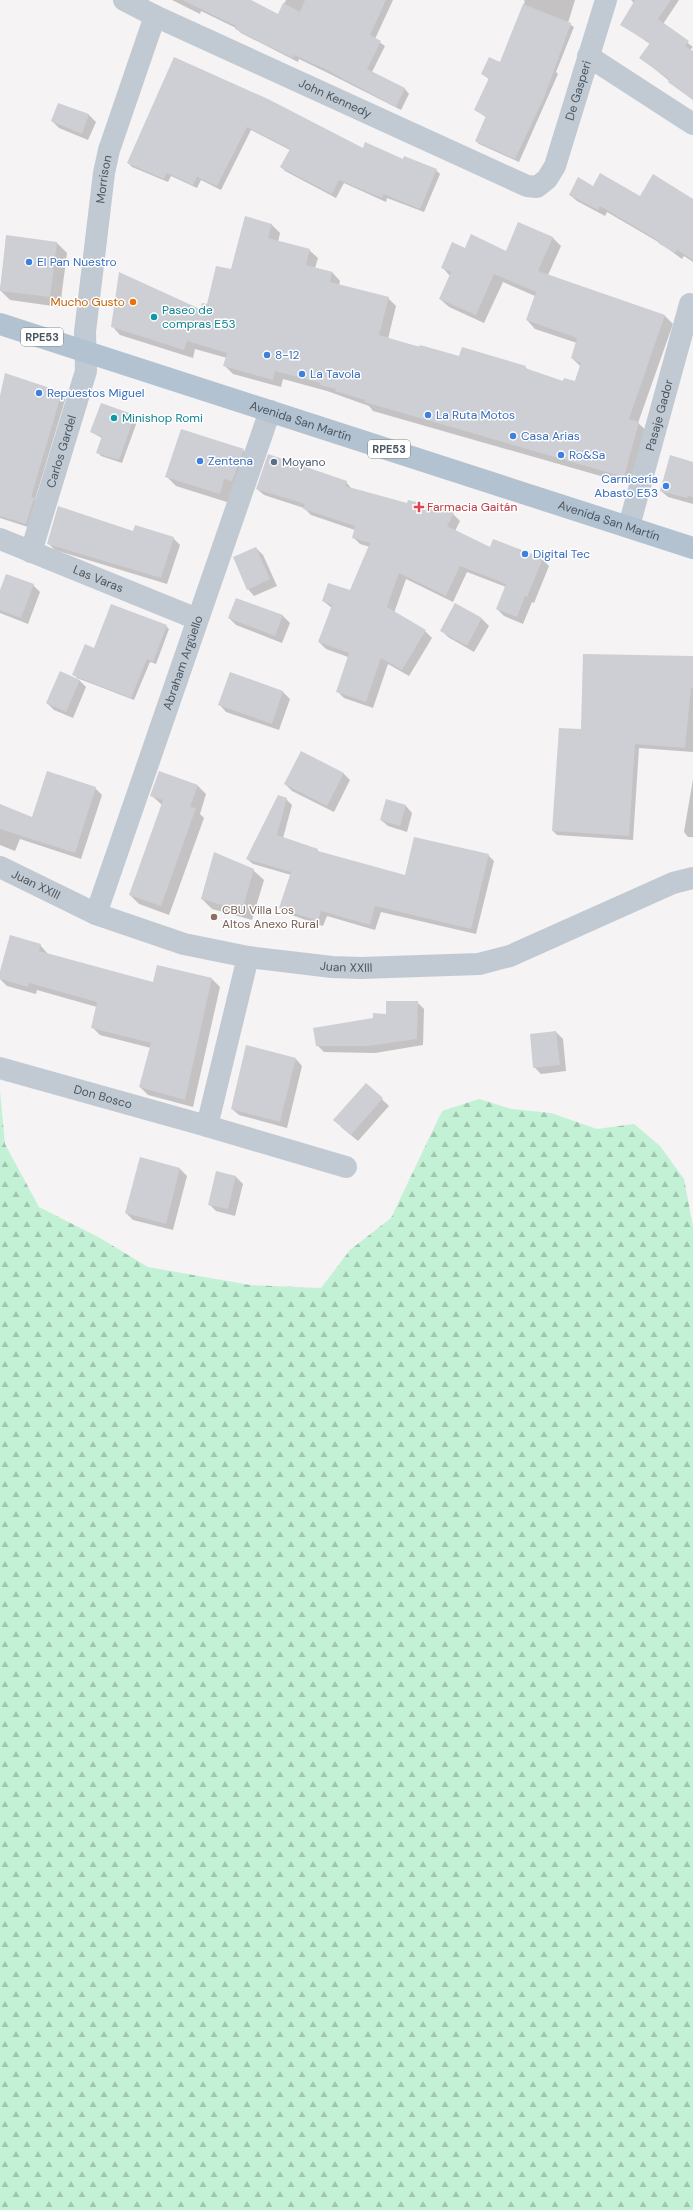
<svg xmlns="http://www.w3.org/2000/svg" width="693" height="2210" font-family="'DM Sans',sans-serif">
  <style>
    .forest { fill: url(#forest-firs) }
    .shadow { fill: #0003 }
    .building { fill: #cdcfd5 }
    .lines { fill: none; stroke-linecap: round; stroke-linejoin: round }
    .minor { stroke: #c1cad2; stroke-width: 22 }
    .major { stroke: #b3c2d1; stroke-width: 22 }
    .shop-dot { fill: #3f7fe0; stroke: #fff; stroke-width: 1.5 }
    .food-dot { fill: #e8710a; stroke: #fff; stroke-width: 1.5 }
    .culture-dot { fill: #0f9aa8; stroke: #fff; stroke-width: 1.5 }
    .service-dot { fill: #5c6f8a; stroke: #fff; stroke-width: 1.5 }
    .health-dot { fill: #e0444e; stroke: #fff; stroke-width: 1.5 }
    .education-dot { fill: #8d6e63; stroke: #fff; stroke-width: 1.5 }
    .labels { text-anchor: middle; dominant-baseline: central; stroke-width: 3; stroke-linejoin: round; paint-order: stroke }
    .shield { fill: #fff; stroke: #808990; stroke-width: 1 }
    .shield-label { font-size: 11px; font-weight: bold; fill: #4a5661 }
    .street-label { font-size: 12px; fill: #4a5661; stroke: #fff }
    .shop-label { font-size: 12px; fill: #366cbe; stroke: #fff; text-anchor: start }
    .food-label { font-size: 12px; fill: #c56008; stroke: #fff; text-anchor: end }
    .culture-label { font-size: 12px; fill: #0d838f; stroke: #fff; text-anchor: start }
    .service-label { font-size: 12px; fill: #4e5e75; stroke: #fff; text-anchor: start }
    .health-label { font-size: 12px; fill: #be3a42; stroke: #fff; text-anchor: start }
    .education-label { font-size: 12px; fill: #785e54; stroke: #fff; text-anchor: start }
  </style>
  <defs>
    <pattern id="forest-firs" width="22" height="20" patternUnits="userSpaceOnUse"><rect width="22" height="20" fill="#c3f1d5"/><path d="M5 1l3.5 6h-7zM16 11l3.5 6h-7z" fill="#a0c6b0"/></pattern>
  </defs>
  <rect width="100%" height="100%" fill="#f5f3f3"/>
  <!-- forest -->
  <path class="forest" d="M0,1091L5,1144L39,1207L100,1238L148,1267L250,1285L321,1288L350,1250L391,1218L442,1111L479,1099L512,1109L551,1113L597,1129L634,1124L660,1146L684,1179L693,1227V2210H0Z"/>
  <!-- shadow -->
  <g class="shadow">
    <path d="M172,0H248L278,15L286,0H393L375,39L385,46L372,72L405,89L409,94L401,110L330,74L299,59L298,62L241,33L236,28L201,11L200,14Z"/>
    <path d="M523,0H575L568,23L574,27L556,72L558,74L519,162L479,144L476,141L486,117L475,110L489,79L482,74L500,63L525,1Z"/>
    <path d="M631,0H679L663,24L693,47L690,50L693,52V100L641,58L650,44L621,24L634,3Z"/>
    <path d="M175,58L363,149L436,170L440,174L424,212L387,198L386,202L344,183L336,198L285,171L281,167L290,150L251,130L221,190L201,180L197,188L171,176L168,182L132,167L128,163Z"/>
    <path d="M59,105L89,115L96,122L88,140L59,128L52,121Z"/>
    <path d="M593,187L641,197L693,202V262L684,256L682,259L660,243L607,212L605,216L577,201L570,195Z"/>
    <path d="M246,218L272,225L280,233L278,242L309,250L318,258L315,268L332,272L340,281L339,285L388,298L396,306L388,339L460,357L525,367L529,371L564,382H575L580,366L572,358L577,343L535,329L527,320L535,296L503,282L484,323L449,307L440,299L450,276L442,267L465,250L507,252L552,237L561,246L548,275L665,316L673,324L638,423L647,431L632,485L373,411L369,406L327,391L283,379L281,387L233,374L225,366L227,358L195,349L193,358L120,335L112,326L201,310L207,305L232,270Z"/>
    <path d="M7,236L57,243L67,253L60,307L10,300L0,290Z"/>
    <path d="M61,393L66,397L35,500L38,503L31,528L0,518V400Z"/>
    <path d="M134,416L138,419L122,463L101,456L97,452L102,438L91,432Z"/>
    <path d="M243,450L253,460L230,503L176,486L166,476Z"/>
    <path d="M693,463V504L668,497L661,491Z"/>
    <path d="M346,482L352,489L407,505L453,514L460,521L455,531L491,548L542,559L549,566L534,603L532,602L523,624L504,616L497,609L506,587L467,572L453,602L406,579L394,613L425,631L432,638L409,676L388,664L373,708L344,698L337,691L348,657L326,649L319,642L332,608L323,601L351,592L370,547L360,544L353,537L355,530L311,515L304,508L264,495L257,489Z"/>
    <path d="M173,538L180,545L167,584L55,550L48,543Z"/>
    <path d="M256,548L263,555L277,586L254,596L248,589Z"/>
    <path d="M33,585L40,592L28,624L0,613V593Z"/>
    <path d="M236,599L283,616L290,623L282,643L236,625L229,618Z"/>
    <path d="M455,604L482,619L489,626L474,652L448,637L441,630Z"/>
    <path d="M166,626L169,629L156,664L150,662L134,700L77,678L74,674L94,649Z"/>
    <path d="M693,657V752L639,748L633,840L557,835L553,831L582,730Z"/>
    <path d="M230,673L283,692L290,699L279,730L226,712L220,705Z"/>
    <path d="M79,680L86,687L73,718L54,710L47,703Z"/>
    <path d="M343,773L350,780L334,812L292,791L285,784Z"/>
    <path d="M693,779V837H688L684,832Z"/>
    <path d="M198,786L206,794L200,814L204,818L169,915L139,904L130,895L162,805L151,795Z"/>
    <path d="M95,788L102,795L81,859L20,839L15,851L0,845V805L33,818Z"/>
    <path d="M286,799L292,805L283,838L320,853L406,877L488,855L494,861L476,934L381,912L375,930L327,916L323,926L286,913L280,907L291,875L253,864L247,859Z"/>
    <path d="M406,806L412,813L407,832L388,826L381,820Z"/>
    <path d="M253,870L264,880L252,920L212,909L202,899Z"/>
    <path d="M40,945L48,954L154,984L158,967L212,979L220,987L193,1107L148,1095L140,1087L151,1048L100,1035L92,1027L97,1007L37,990L36,994L7,986L0,979V975Z"/>
    <path d="M417,1002L424,1009L423,1045L375,1053L324,1052L317,1045L374,1019Z"/>
    <path d="M556,1032L563,1039L566,1071L541,1074L534,1067Z"/>
    <path d="M296,1059L302,1066L287,1128L239,1115L232,1109Z"/>
    <path d="M366,1084L389,1106L358,1141L341,1127Z"/>
    <path d="M141,1159L180,1169L187,1176L173,1230L133,1220L126,1213Z"/>
    <path d="M217,1172L236,1177L243,1184L235,1216L216,1211L209,1204Z"/>
  </g>
  <!-- building -->
  <g class="building">
    <path d="M182,0H251L278,14L283,3L300,12L305,0H386L370,35L381,41L367,69L405,88L396,107L325,69L294,55L293,58L266,45L235,29L236,26Z"/>
    <path d="M635,0H671L658,19L689,41L685,46L693,51V100L668,82L669,79L639,58L650,43L620,25Z"/>
    <path d="M523,4L571,23L544,98L515,159L475,141L486,116L474,110L489,78L481,74L489,57L500,62Z"/>
    <path d="M174,57L268,99L363,148L365,142L403,159L404,156L437,169L420,209L383,194L382,198L339,180L332,194L280,167L290,149L247,127L217,186L197,177L193,185L167,173L164,179L127,163Z"/>
    <path d="M58,103L89,114L82,134L51,121Z"/>
    <path d="M600,173L640,196L653,174L693,199V260L677,250L675,253L658,243L659,241L600,206L598,210L569,195L578,177L593,186Z"/>
    <path d="M245,216L272,224L268,238L310,249L306,265L332,272L330,282L389,297L379,335L419,347L420,345L459,356L462,347L526,366L525,368L563,381L564,378L575,381L581,363L571,358L577,338L526,320L536,292L494,274L476,315L439,299L451,272L441,268L452,242L465,248L471,234L506,251L518,222L553,237L538,271L665,315L629,419L639,422L624,477L364,402L365,400L335,391L336,389L320,385V383L275,371L273,380L223,366L227,353L187,341L184,350L111,327L119,272L200,309L202,303L207,304L216,266L231,269Z"/>
    <path d="M6,235L57,242L50,297L0,291Z"/>
    <path d="M5,373L62,392L31,497L34,498L26,524L0,516V396Z"/>
    <path d="M101,403L135,415L119,460L96,453L102,436L90,432Z"/>
    <path d="M181,429L244,449L232,481L224,479L220,494L165,477Z"/>
    <path d="M268,454L347,481L345,486L407,503L408,500L446,509L454,513L447,526L490,547L493,539L543,558L527,597L525,596L517,617L496,609L506,584L460,566L446,596L399,573L387,607L426,630L402,670L381,658L366,702L336,692L349,653L318,642L332,605L322,601L328,583L350,590L370,543L352,538L355,526L303,509L305,504L256,489Z"/>
    <path d="M670,455L693,462V497L688,496L687,498L660,491Z"/>
    <path d="M58,506L133,531L135,525L174,537L161,578L47,544Z"/>
    <path d="M256,547L270,579L247,590L233,557Z"/>
    <path d="M6,574L34,584L21,618L0,610V590Z"/>
    <path d="M236,598L283,615L275,636L228,618Z"/>
    <path d="M455,603L482,618L467,646L440,631Z"/>
    <path d="M111,604L167,625L153,662L147,659L131,698L72,675L85,644L94,648Z"/>
    <path d="M583,654L693,656V688H691L685,748L635,744L629,836L552,831L559,728L581,729Z"/>
    <path d="M60,671L80,680L66,712L46,703Z"/>
    <path d="M230,672L283,691L272,724L218,705Z"/>
    <path d="M301,751L344,773L327,806L284,784Z"/>
    <path d="M47,771L96,787L75,853L0,829V804L32,817Z"/>
    <path d="M159,771L198,785L190,807L196,808L161,906L129,895L163,800L150,796Z"/>
    <path d="M278,795L287,798L277,835L318,849V851L405,875L414,837L489,854L471,929L375,906L370,925L321,911L318,921L279,908L291,872L246,859Z"/>
    <path d="M386,799L406,805L400,826L380,820Z"/>
    <path d="M214,852L254,869L242,911L201,899Z"/>
    <path d="M10,935L41,944L39,951L153,982L157,965L212,978L185,1100L139,1087L151,1043L91,1028L97,1002L29,983L28,987L0,979V971Z"/>
    <path d="M386,1001H418L417,1039L368,1046H316L313,1028L373,1018V1013L386,1014Z"/>
    <path d="M556,1031L560,1065L533,1068L530,1034Z"/>
    <path d="M246,1045L296,1058L280,1122L231,1109Z"/>
    <path d="M366,1083L383,1098L351,1135L333,1120Z"/>
    <path d="M140,1157L180,1168L166,1224L125,1213Z"/>
    <path d="M216,1171L236,1176L228,1209L208,1205Z"/>
  </g>
  <g class="lines">
    <!-- minor -->
    <g class="minor">
      <path id="s1" d="M124,0L155,16L527,186L537,187L547,179L555,166L606,0"/>
      <path d="M588,56L693,124"/>
      <path id="s2" d="M629,526L690,304"/>
      <path id="s3" d="M0,539L197,619"/>
      <path id="s4" d="M31,552L86,371L85,332L104,173L109,150L155,16"/>
      <path id="s5" d="M0,867L96,914L184,944L248,957L332,967L361,968L479,964L510,956L673,883L693,878"/>
      <path id="s6" d="M96,914L270,411"/>
      <path d="M248,957L207,1126L346,1167"/>
      <path id="s7" d="M0,1068L207,1126"/>
    </g>
    <!-- major -->
    <path class="major" id="s8" d="M0,324L693,548"/>
  </g>
  <!-- markers -->
  <g class="shop-dot">
    <circle cx="29" cy="262" r="4"/>
    <circle cx="267" cy="355" r="4"/>
    <circle cx="302" cy="374" r="4"/>
    <circle cx="39" cy="393" r="4"/>
    <circle cx="428" cy="415" r="4"/>
    <circle cx="513" cy="436" r="4"/>
    <circle cx="561" cy="455" r="4"/>
    <circle cx="200" cy="461" r="4"/>
    <circle cx="666" cy="486" r="4"/>
    <circle cx="525" cy="554" r="4"/>
  </g>
  <circle class="food-dot" cx="133" cy="302" r="4"/>
  <g class="culture-dot">
    <circle cx="154" cy="317" r="4"/>
    <circle cx="114" cy="418" r="4"/>
  </g>
  <circle class="service-dot" cx="274" cy="462" r="4"/>
  <path class="health-dot" d="M417 501h4v4h4v4h-4v4h-4v-4h-4v-4h4z"/>
  <circle class="education-dot" cx="214" cy="917" r="4"/>
  <g class="labels">
    <!-- shield labels -->
    <g class="shield">
      <rect x="21" y="328" width="42" height="18" rx="3"/>
      <rect x="368" y="440" width="42" height="18" rx="3"/>
    </g>
    <g class="shield-label">
      <text x="42" y="337">RPE53</text>
      <text x="389" y="449">RPE53</text>
    </g>
    <!-- street labels -->
    <g class="street-label">
      <text stroke="none"><textPath href="#s1" startOffset="561">De Gasperi</textPath></text>
      <text stroke="none"><textPath href="#s1" startOffset="233">John Kennedy</textPath></text>
      <text stroke="none"><textPath href="#s4" startOffset="382">Morrison</textPath></text>
      <text stroke="none"><textPath href="#s2" startOffset="115">Pasaje Gador</textPath></text>
      <text stroke="none"><textPath href="#s8" startOffset="316">Avenida San Martín</textPath></text>
      <text stroke="none"><textPath href="#s4" startOffset="105">Carlos Gardel</textPath></text>
      <text stroke="none"><textPath href="#s8" startOffset="640">Avenida San Martín</textPath></text>
      <text stroke="none"><textPath href="#s3" startOffset="106">Las Varas</textPath></text>
      <text stroke="none"><textPath href="#s6" startOffset="266">Abraham Argüello</textPath></text>
      <text stroke="none"><textPath href="#s5" startOffset="40">Juan XXIII</textPath></text>
      <text stroke="none"><textPath href="#s5" startOffset="364">Juan XXIII</textPath></text>
      <text stroke="none"><textPath href="#s7" startOffset="107">Don Bosco</textPath></text>
    </g>
    <!-- shop labels -->
    <g class="shop-label">
      <text x="37" y="262">El Pan Nuestro</text>
      <text x="275" y="355">8-12</text>
      <text x="310" y="374">La Tavola</text>
      <text x="47" y="393">Repuestos Miguel</text>
      <text x="436" y="415">La Ruta Motos</text>
      <text x="521" y="436">Casa Arias</text>
      <text x="569" y="455">Ro&amp;Sa</text>
      <text x="208" y="461">Zentena</text>
      <text x="658" y="479" text-anchor="end">Carnicería<tspan x="658" dy="14">Abasto E53</tspan></text>
      <text x="533" y="554">Digital Tec</text>
    </g>
    <!-- food labels -->
    <g class="food-label">
      <text x="125" y="302">Mucho Gusto</text>
    </g>
    <!-- culture labels -->
    <g class="culture-label">
      <text x="162" y="310">Paseo de<tspan x="162" dy="14">compras E53</tspan></text>
      <text x="122" y="418">Minishop Romi</text>
    </g>
    <!-- service labels -->
    <g class="service-label">
      <text x="282" y="462">Moyano</text>
    </g>
    <!-- health labels -->
    <g class="health-label">
      <text x="427" y="507">Farmacia Gaitán</text>
    </g>
    <!-- education labels -->
    <g class="education-label">
      <text x="222" y="910">CBU Villa Los<tspan x="222" dy="14">Altos Anexo Rural</tspan></text>
    </g>
  </g>
</svg>
